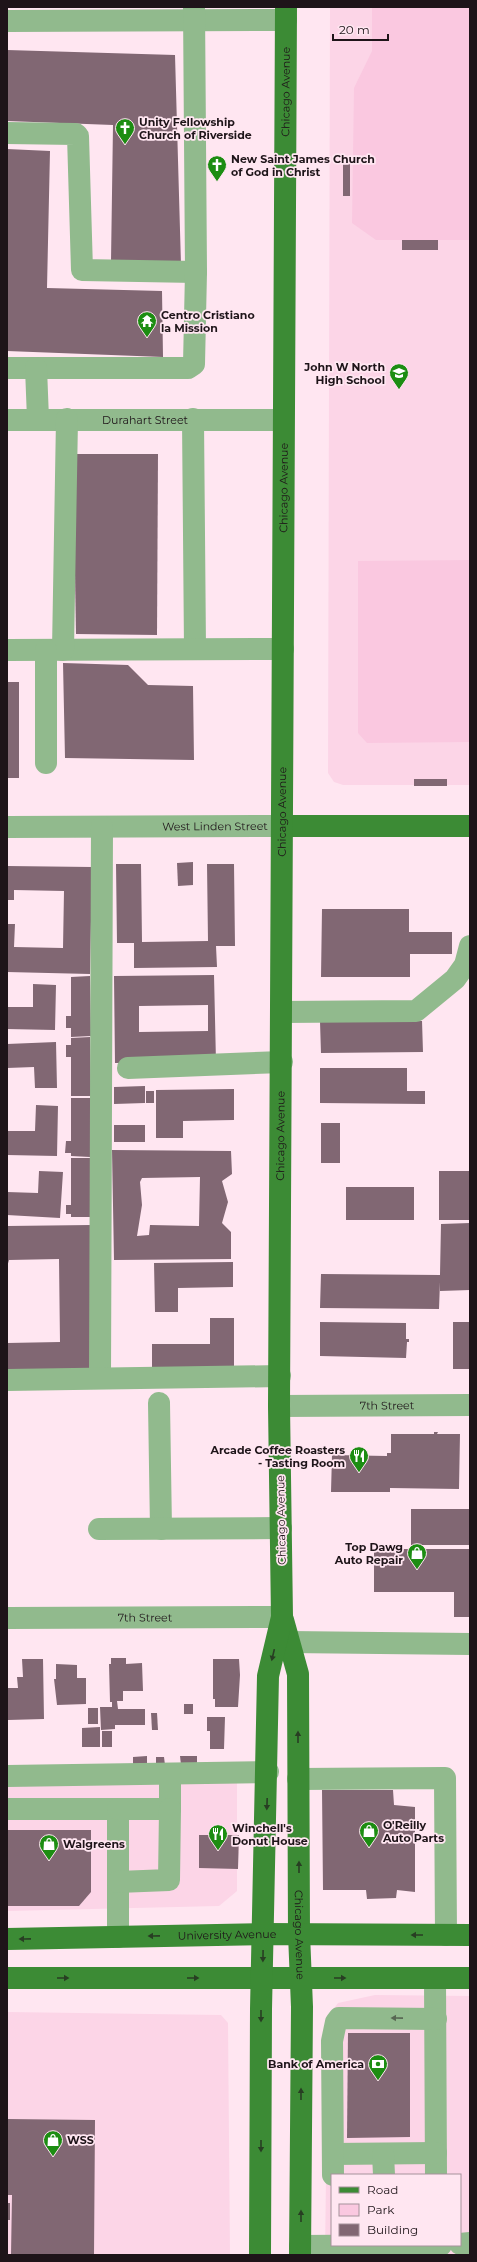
<svg xmlns="http://www.w3.org/2000/svg" width="477" height="2262" font-family="Montserrat,sans-serif">
  <style>
    .built { fill: #fcd5e7; fill-rule: evenodd }
    .green { fill: #fac8e0 }
    .building { fill: #816773; fill-rule: evenodd }
    .lines { fill: none; stroke-linecap: round; stroke-linejoin: round }
    .minor { stroke: #91ba8d; stroke-width: 22 }
    .major { stroke: #3c8b35; stroke-width: 22 }
    .oneway { fill: #283e23 }
    .oneway2 { fill: #586753 }
    .labels { text-anchor: middle; dominant-baseline: central; stroke-width: 3.5; stroke-linejoin: round; paint-order: stroke }
    .street-label { font-size: 11px; fill: #1e1419; stroke: #ffe6f1 }
    .poi-label { font-size: 11px; font-weight: bold; fill: #1e1419; stroke: #ffe6f1; text-anchor: start }
  </style>
  <rect width="100%" height="100%" fill="#ffe6f1"/>
  <!-- built -->
  <g class="built">
    <path d="M330,7H470V785H343L334,782L328,773Z"/>
    <path d="M237,1782V1891L219,1906L7,1911V1785Z"/>
    <path d="M375,1995L470,1996V2255H325L328,2017L338,2003ZM332,2175H460V2245H332Z"/>
    <path d="M7,2012L221,2015L228,2023L230,2255H7Z"/>
  </g>
  <!-- green -->
  <g class="green">
    <path d="M372,7H470V240H376L352,223L354,88L372,51Z"/>
    <path d="M470,560V742L367,743L358,733V561Z"/>
  </g>
  <!-- building -->
  <g class="building">
    <path d="M7,50L175,55L181,265L111,262L113,125L7,121Z"/>
    <path d="M7,149L50,151L47,288L162,291L163,357L7,351Z"/>
    <rect x="343" y="162" width="7" height="34"/>
    <rect x="402" y="240" width="36" height="10"/>
    <path d="M73,454H158L157,635L76,634Z"/>
    <path d="M63,663L128,665L148,685L193,686L194,760L65,758Z"/>
    <rect x="7" y="682" width="12" height="96"/>
    <rect x="414" y="779" width="33" height="7"/>
    <path d="M193,862V885L178,886L177,863Z"/>
    <path d="M116,864H141L142,942L208,941L207,864H234L235,946H216L217,967L134,968V943H117Z"/>
    <path d="M7,866L92,867L90,974L7,972V924H15L14,947L63,948L64,891L14,890V900H7Z"/>
    <path d="M322,909H409V932H452V954H410V977H321Z"/>
    <path d="M214,975L216,1062L115,1063L114,976ZM208,1005V1031L139,1032V1006Z"/>
    <path d="M90,976L91,1036L71,1037V1028H66V1016H71V977Z"/>
    <path d="M33,984L56,985L55,1030L7,1029V1007H33Z"/>
    <path d="M422,1021L423,1052L321,1053L320,1022Z"/>
    <path d="M90,1037L91,1096H71V1057H66V1045H71V1038Z"/>
    <path d="M56,1042L57,1088H35L34,1067L7,1068V1044Z"/>
    <path d="M320,1068H407V1091H425V1104L320,1103Z"/>
    <path d="M145,1086V1103L114,1104V1087Z"/>
    <path d="M234,1089V1120L183,1121V1138H156V1090Z"/>
    <rect x="146" y="1091" width="8" height="12"/>
    <path d="M71,1098H91L90,1157L71,1156V1153H65L66,1141H71Z"/>
    <path d="M36,1105L58,1106L57,1156L7,1155V1131H35Z"/>
    <rect x="321" y="1123" width="19" height="40"/>
    <rect x="114" y="1125" width="31" height="17"/>
    <path d="M112,1150L231,1151L232,1174L222,1181L228,1202L222,1223L231,1232V1259L114,1260ZM200,1177L199,1226L150,1225L149,1235L137,1236L142,1205L140,1182L142,1178Z"/>
    <path d="M71,1158H90V1217H71V1214H66V1205H71Z"/>
    <path d="M39,1171L63,1172L60,1218L7,1215V1192L38,1193Z"/>
    <rect x="439" y="1171" width="31" height="49"/>
    <rect x="346" y="1187" width="68" height="33"/>
    <path d="M470,1223V1290L440,1291V1282L439,1309L320,1308L321,1274L440,1275L441,1224Z"/>
    <path d="M91,1225V1370L7,1373V1343L60,1342L59,1259L9,1260L7,1267V1226Z"/>
    <path d="M233,1262V1287L178,1288V1312H155L154,1263Z"/>
    <path d="M210,1318H234V1369L152,1370V1344H210Z"/>
    <path d="M320,1322L406,1323V1339H409V1342H407L406,1358L320,1356Z"/>
    <rect x="453" y="1322" width="17" height="47"/>
    <path d="M434,1432H438L437,1434H460L459,1489L390,1488V1492H331L332,1455L387,1456V1453H391V1434H434Z"/>
    <rect x="411" y="1509" width="59" height="36"/>
    <path d="M374,1549H470V1617H454V1592H374Z"/>
    <path d="M111,1658H126V1664L142,1663L143,1691H123V1701H117L118,1709H145V1725H115V1729L101,1730L100,1707H112V1702H110L109,1664H111Z"/>
    <path d="M22,1659H43L44,1719L8,1720V1688H18L17,1677H23Z"/>
    <path d="M213,1659H239L240,1675L238,1707H215V1699H213Z"/>
    <path d="M56,1664L77,1665V1678H86V1704L57,1705L54,1679H56Z"/>
    <rect x="184" y="1704" width="9" height="10"/>
    <rect x="88" y="1708" width="10" height="16"/>
    <path d="M151,1713H157L158,1730H152Z"/>
    <path d="M207,1717H225L224,1749H210V1731H207Z"/>
    <path d="M100,1727V1747H82V1728Z"/>
    <rect x="102" y="1731" width="10" height="16"/>
    <path d="M147,1756V1768H133V1757Z"/>
    <path d="M180,1756H197V1765H181Z"/>
    <path d="M156,1757H164L165,1765L156,1766Z"/>
    <path d="M322,1790H393L394,1805L415,1807V1892L397,1890L396,1898L367,1899L366,1890H323Z"/>
    <path d="M7,1830H91V1892L79,1906H7Z"/>
    <path d="M199,1835H239L238,1869L199,1868Z"/>
    <path d="M348,2033H410V2137L347,2138Z"/>
    <path d="M7,2119L95,2120L94,2255H11L12,2195H7Z"/>
    <rect x="7" y="2203" width="3" height="17"/>
  </g>
  <g class="lines">
    <!-- minor -->
    <g class="minor">
      <path d="M7,21L286,20"/>
      <path d="M7,133L76,134L78,136L82,270L196,272"/>
      <path d="M7,368H188L194,364L196,272L194,7"/>
      <path d="M36,368L38,419"/>
      <path d="M193,419L195,649"/>
      <path id="s1" d="M7,420H283"/>
      <path d="M7,650L283,649"/>
      <path d="M63,650L67,419"/>
      <path d="M46,763V650"/>
      <path id="s2" d="M7,827L283,826"/>
      <path d="M282,1012L416,1011L455,979L465,965L470,946"/>
      <path d="M128,1068L282,1062"/>
      <path d="M100,1377L102,827"/>
      <path d="M7,1380L280,1376"/>
      <path d="M159,1403L161,1529"/>
      <path id="s3" d="M279,1406L470,1405"/>
      <path d="M99,1529L281,1528"/>
      <path id="s4" d="M7,1618L282,1617"/>
      <path d="M289,1642L470,1644"/>
      <path d="M7,1776L268,1772"/>
      <path d="M298,1779L445,1778L446,1935"/>
      <path d="M7,1809H118V1937"/>
      <path d="M118,1809H170V1774"/>
      <path d="M118,1882L169,1880L170,1809"/>
      <path d="M435,1978L436,2175"/>
      <path d="M333,2154L436,2153"/>
      <path d="M383,2154L384,2175"/>
      <path d="M333,2175L332,2041L336,2022L339,2018L436,2019"/>
      <path d="M460,2244L470,2243"/>
      <path d="M300,2246L441,2245"/>
    </g>
    <!-- major -->
    <g class="major">
      <path d="M283,826H470"/>
      <path id="s5" d="M283,1620L298,1674L299,1934L302,2007L300,2255"/>
      <path id="s6" d="M7,1939L263,1934L470,1935"/>
      <path d="M7,1978H470"/>
      <path id="s7" d="M260,2255L261,2009L268,1676L282,1617L279,1406L286,7"/>
    </g>
  </g>
  <!-- one-way arrows -->
  <defs><path id="oneway-solid" d="M-6-.8H1V-3.2L6.5 0L1 3.2V.8H-6Z"/></defs>
  <g class="oneway">
    <use href="#oneway-solid" transform="translate(273 1655) rotate(103)"/>
    <use href="#oneway-solid" transform="translate(298 1737) rotate(-90)"/>
    <use href="#oneway-solid" transform="translate(267 1804) rotate(92)"/>
    <use href="#oneway-solid" transform="translate(299 1867) rotate(-90)"/>
    <use href="#oneway-solid" transform="translate(417 1935) rotate(-180)"/>
    <use href="#oneway-solid" transform="translate(154 1936) rotate(179)"/>
    <use href="#oneway-solid" transform="translate(25 1939) rotate(179)"/>
    <use href="#oneway-solid" transform="translate(263 1956) rotate(91)"/>
    <use href="#oneway-solid" transform="translate(63 1978)"/>
    <use href="#oneway-solid" transform="translate(193 1978)"/>
    <use href="#oneway-solid" transform="translate(340 1978)"/>
    <use href="#oneway-solid" transform="translate(261 2016) rotate(90)"/>
    <use href="#oneway-solid" transform="translate(301 2094) rotate(-90)"/>
    <use href="#oneway-solid" transform="translate(261 2146) rotate(90)"/>
    <use href="#oneway-solid" transform="translate(301 2216) rotate(-90)"/>
  </g>
  <use class="oneway2" href="#oneway-solid" transform="translate(397 2018) rotate(-179)"/>
  <!-- icons -->
  <defs>
    <g id="church-pin" transform="scale(1)"><path d="M0 17L-7.5 6A9.5 9.5 0 1 1 7.5 6Z" fill="#1c8d12" stroke="#ffe6f1"/><path d="M-1.2-6h2.4v3.5h3.3v2.4h-3.3V6h-2.4V-.1h-3.3v-2.4h3.3Z" fill="#fff"/></g>
    <g id="temple-pin" transform="scale(1)"><path d="M0 17L-7.5 6A9.5 9.5 0 1 1 7.5 6Z" fill="#1c8d12" stroke="#ffe6f1"/><path d="M0-6L5-2H3V0L6.5 2.5H4V6H1.5V3h-3V6H-4V2.5H-6.5L-3 0V-2H-5Z" fill="#fff"/></g>
    <g id="school-pin" transform="scale(1)"><path d="M0 17L-7.5 6A9.5 9.5 0 1 1 7.5 6Z" fill="#1c8d12" stroke="#ffe6f1"/><path d="M0-5L7-2L0 1L-7-2ZM-4 1L0 2.5L4 1V4Q0 6-4 4Z" fill="#fff"/></g>
    <g id="restaurant-pin" transform="scale(1)"><path d="M0 17L-7.5 6A9.5 9.5 0 1 1 7.5 6Z" fill="#1c8d12" stroke="#ffe6f1"/><path d="M-5-6h1v4h1v-4h1v4h1v-4h1v5L-1.5 .5V6h-2V.5L-5-1ZM5-6V6H3V1.5H1.5Q1.5-4 5-6Z" fill="#fff"/></g>
    <g id="shop-pin" transform="scale(1)"><path d="M0 17L-7.5 6A9.5 9.5 0 1 1 7.5 6Z" fill="#1c8d12" stroke="#ffe6f1"/><path d="M-5-2.5h2.3a2.7 3.5 0 0 1 5.4 0H5L5.5 6h-11ZM-1.5-2.5h3a1.5 2.3 0 0 0-3 0Z" fill="#fff"/></g>
    <g id="bank-pin" transform="scale(1)"><path d="M0 17L-7.5 6A9.5 9.5 0 1 1 7.5 6Z" fill="#1c8d12" stroke="#ffe6f1"/><path d="M-6-4H6V4H-6ZM0-2.3a2.3 2.3 0 1 0 0 4.6a2.3 2.3 0 1 0 0-4.6Z" fill="#fff"/></g>
  </defs>
  <g fill-rule="evenodd">
    <use href="#church-pin" x="125" y="128"/>
    <use href="#church-pin" x="217" y="165"/>
    <use href="#temple-pin" x="147" y="321"/>
    <use href="#school-pin" x="399" y="373"/>
    <use href="#restaurant-pin" x="359" y="1456"/>
    <use href="#shop-pin" x="417" y="1553"/>
    <use href="#shop-pin" x="369" y="1831"/>
    <use href="#restaurant-pin" x="218" y="1834"/>
    <use href="#shop-pin" x="49" y="1844"/>
    <use href="#bank-pin" x="378" y="2064"/>
    <use href="#shop-pin" x="53" y="2140"/>
  </g>
  <g class="labels">
    <!-- street labels -->
    <g class="street-label">
      <text stroke="none"><textPath href="#s7" startOffset="2165">Chicago Avenue</textPath></text>
      <text stroke="none"><textPath href="#s1" startOffset="138">Durahart Street</textPath></text>
      <text stroke="none"><textPath href="#s7" startOffset="1769">Chicago Avenue</textPath></text>
      <text stroke="none"><textPath href="#s7" startOffset="1445">Chicago Avenue</textPath></text>
      <text stroke="none"><textPath href="#s2" startOffset="208">West Linden Street</textPath></text>
      <text stroke="none"><textPath href="#s7" startOffset="1121">Chicago Avenue</textPath></text>
      <text stroke="none"><textPath href="#s3" startOffset="108">7th Street</textPath></text>
      <text transform="translate(281 1520) rotate(-91)">Chicago Avenue</text>
      <text stroke="none"><textPath href="#s4" startOffset="138">7th Street</textPath></text>
      <text stroke="none"><textPath href="#s6" startOffset="220">University Avenue</textPath></text>
      <text stroke="none"><textPath href="#s5" startOffset="317">Chicago Avenue</textPath></text>
    </g>
    <!-- poi labels -->
    <g class="poi-label">
      <text x="139" y="122">Unity Fellowship<tspan x="139" dy="13">Church of Riverside</tspan></text>
      <text x="231" y="159">New Saint James Church<tspan x="231" dy="13">of God in Christ</tspan></text>
      <text x="161" y="315">Centro Cristiano<tspan x="161" dy="13">la Mission</tspan></text>
      <text x="385" y="367" text-anchor="end">John W North<tspan x="385" dy="13">High School</tspan></text>
      <text x="345" y="1450" text-anchor="end">Arcade Coffee Roasters<tspan x="345" dy="13">- Tasting Room</tspan></text>
      <text x="403" y="1547" text-anchor="end">Top Dawg<tspan x="403" dy="13">Auto Repair</tspan></text>
      <text x="383" y="1825">O'Reilly<tspan x="383" dy="13">Auto Parts</tspan></text>
      <text x="232" y="1828">Winchell's<tspan x="232" dy="13">Donut House</tspan></text>
      <text x="63" y="1844">Walgreens</text>
      <text x="364" y="2064" text-anchor="end">Bank of America</text>
      <text x="67" y="2140">WSS</text>
    </g>
  </g>
  <!-- border -->
  <rect width="477" height="2262" fill="none" stroke="#1e1419" stroke-width="16"/>
  <!-- legend -->
  <rect x="331" y="2174" width="130" height="72" fill="#ffe6f1" stroke="#a5929b"/>
  <rect x="339" y="2187" width="20" height="6" fill="#3c8b35" stroke="#a5929b"/>
  <text x="367" y="2194" font-size="12" fill="#1e1419">Road</text>
  <rect x="339" y="2204" width="20" height="12" fill="#fac8e0" stroke="#a5929b"/>
  <text x="367" y="2214" font-size="12" fill="#1e1419">Park</text>
  <rect x="339" y="2224" width="20" height="12" fill="#816773" stroke="#a5929b"/>
  <text x="367" y="2234" font-size="12" fill="#1e1419">Building</text>
  <!-- scale -->
  <path d="M333 34v6h55v-6" fill="none" stroke="#1e1419" stroke-width="2"/>
  <text x="339" y="34" font-size="12" fill="#1e1419" stroke="#ffe6f1" stroke-width="3" paint-order="stroke">20 m</text>
</svg>
